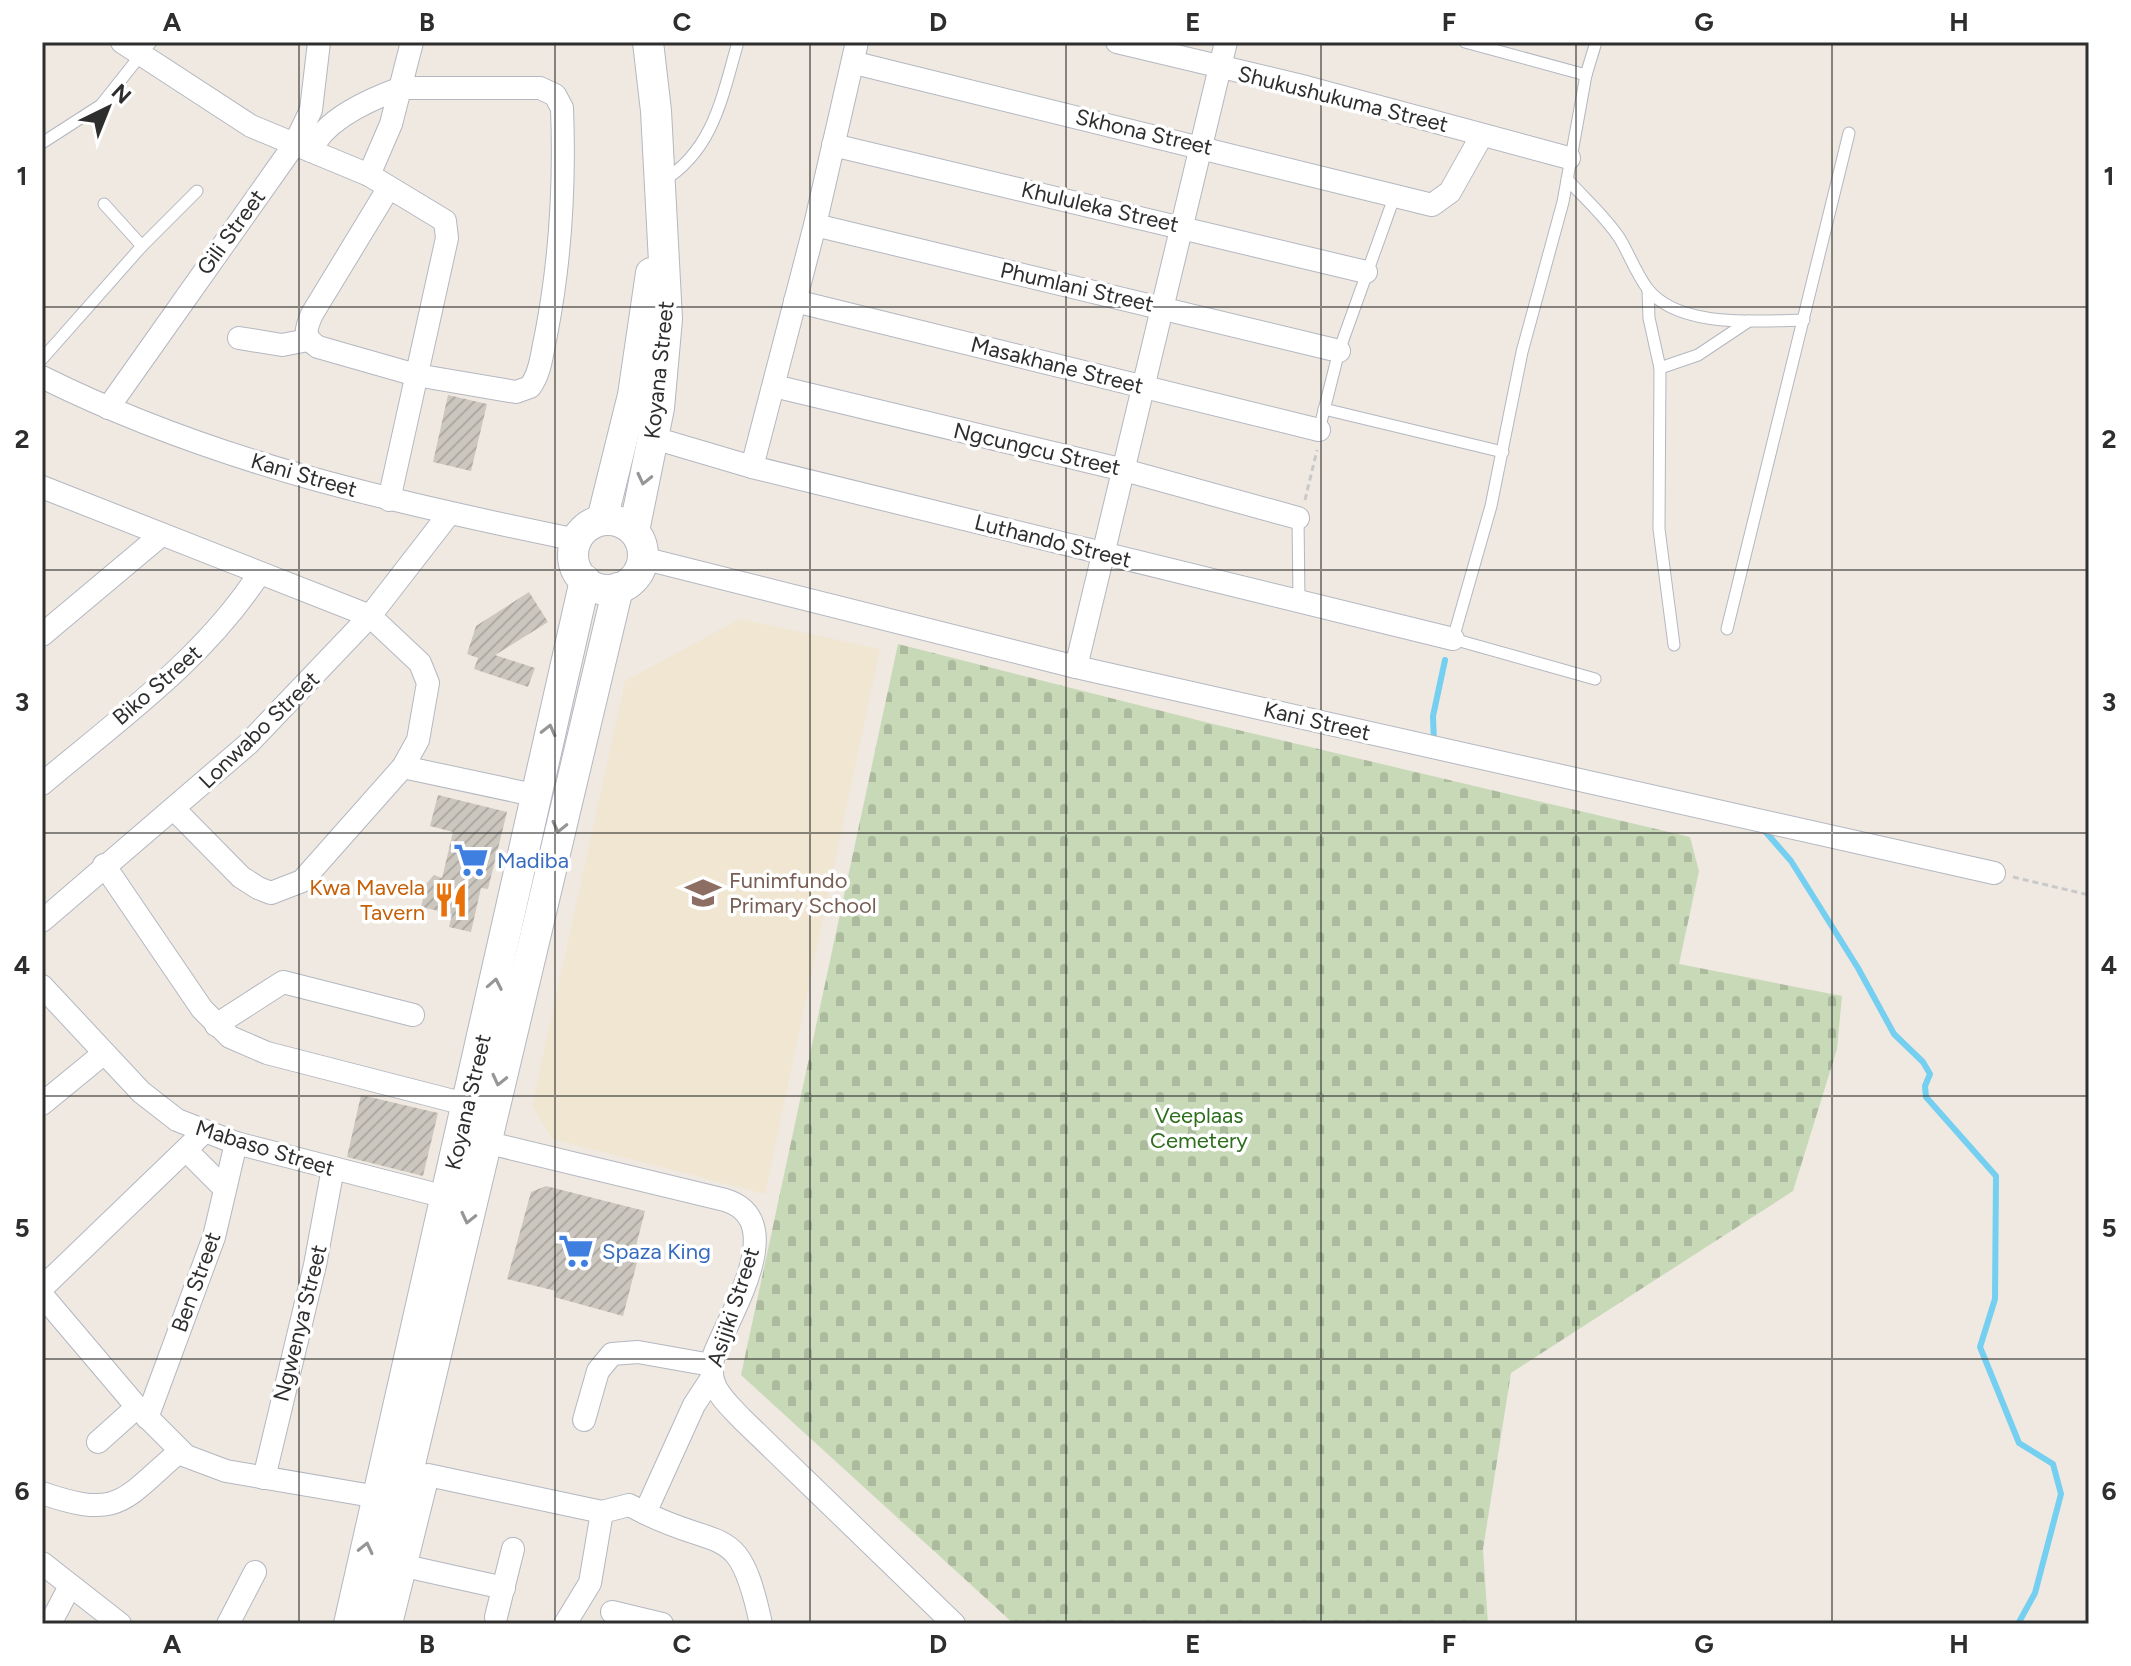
<svg xmlns="http://www.w3.org/2000/svg" width="2131" height="1666" font-family="Figtree,sans-serif">
  <style>
    .education { fill: #f0e6d1 }
    .cemetery { fill: url(#cemetery-stones) }
    .lines { fill: none; stroke-linecap: round; stroke-linejoin: round }
    .stream { stroke: #75cff0; stroke-width: 6 }
    .building { fill: url(#building-hatch) }
    .service-casing { stroke: #b4b7c1; stroke-width: 13 }
    .minor-casing { stroke: #b4b7c1; stroke-width: 24 }
    .secondary-casing { stroke: #b4b7c1; stroke-width: 32 }
    .path { stroke: #c9c9c9; stroke-width: 3; stroke-dasharray: 6 4; stroke-linecap: butt }
    .service { stroke: #fff; stroke-width: 11 }
    .minor { stroke: #fff; stroke-width: 22 }
    .secondary { stroke: #fff; stroke-width: 30 }
    .oneway { stroke: #969696 }
    .grid { fill: none; stroke: #2e2e2e; stroke-width: 2; stroke-opacity: 0.55 }
    .labels { text-anchor: middle; dominant-baseline: central; stroke-width: 7; stroke-linejoin: round; paint-order: stroke }
    .street-label { font-size: 22px; fill: #2e2e2e; stroke: #fff }
    .shop-label { font-size: 22px; fill: #366cbe; stroke: #fff; text-anchor: start }
    .education-label { font-size: 22px; fill: #785e54; stroke: #fff; text-anchor: start }
    .food-label { font-size: 22px; fill: #c56008; stroke: #fff; text-anchor: end }
    .park-label { font-size: 22px; fill: #2c6e1b; stroke: #fff }
    .neatline { fill: none; stroke: #2e2e2e; stroke-width: 3 }
    .grid-label { font-size: 26px; text-anchor: middle; font-weight: bold; fill: #2e2e2e }
  </style>
  <defs>
    <pattern id="cemetery-stones" width="16" height="16" patternUnits="userSpaceOnUse" patternTransform="scale(2)"><rect width="16" height="16" fill="#c8d9b8"/><path d="M2 7V4a2 2 0 0 1 4 0v3zM10 15v-3a2 2 0 0 1 4 0v3z" fill="#acbb9e"/></pattern>
    <pattern id="building-hatch" width="6" height="6" patternUnits="userSpaceOnUse" patternTransform="scale(2)"><rect width="6" height="6" fill="#cbc7bf"/><path d="M-1 1l2-2M0 6l6-6M5 7l2-2" fill="none" stroke="#afaba4"/></pattern>
  </defs>
  <rect width="100%" height="100%" fill="#efe9e1"/>
  <!-- education -->
  <path class="education" d="M740,619L880,649L765,1194L553,1139L532,1106L625,681Z"/>
  <!-- cemetery -->
  <path class="cemetery" d="M898,644L1213,724L1690,837L1699,871L1679,964L1842,996L1837,1049L1793,1191L1511,1373L1483,1549L1488,1624H1014L741,1375Z"/>
  <g class="lines">
    <!-- stream -->
    <g class="stream">
      <path d="M1434,743L1433,716L1445,660"/>
      <path d="M1764,830L1791,861L1858,968L1894,1034L1923,1062L1930,1074L1925,1086L1926,1097L1996,1176L1995,1299L1980,1347L2019,1443L2053,1464L2061,1494L2035,1593L2018,1624"/>
    </g>
  </g>
  <!-- building -->
  <g class="building">
    <path d="M448,395L487,404L471,471L433,462Z"/>
    <path d="M529,592L548,622L495,655L535,668L528,687L474,669L478,658L467,654L476,626Z"/>
    <path d="M438,795L507,812L488,889L481,888L471,932L449,927L452,914L421,907L427,883L434,875L442,878L453,832L430,826Z"/>
    <path d="M361,1095L438,1113L423,1176L347,1157Z"/>
    <path d="M546,1186L645,1211L635,1250L640,1251L623,1316L554,1297L556,1291L507,1279L531,1192Z"/>
  </g>
  <g class="lines">
    <!-- service casing -->
    <g class="service-casing">
      <g id="service">
        <path d="M1465,42L1586,75"/>
        <path d="M42,143L101,105L151,42"/>
        <path d="M1567,179C1584,198 1606,217 1620,239C1629,254 1636,273 1647,288C1678,329 1759,321 1804,320"/>
        <path d="M663,181C714,149 722,97 738,42"/>
        <path d="M142,246L197,191"/>
        <path d="M1648,290L1649,318L1660,368L1659,529L1674,645"/>
        <path d="M42,359L142,246L104,204"/>
        <path d="M1660,368L1698,355L1749,321"/>
        <path d="M1324,409L1503,452"/>
        <path d="M1319,430L1339,351L1395,195"/>
        <path d="M1298,518L1299,600"/>
        <path d="M1727,629L1849,133"/>
        <path d="M1595,679L1453,639L1491,506L1522,352L1563,202L1586,75L1596,42"/>
      </g>
    </g>
    <!-- minor casing -->
    <g class="minor-casing">
      <g id="minor">
        <path d="M122,42L251,126L369,175L445,221L447,238L389,500"/>
        <path d="M1117,42L1306,87L1569,158"/>
        <path d="M855,63L1432,205L1450,192L1482,135"/>
        <path d="M833,145L1366,272"/>
        <path d="M311,151C324,119 371,99 401,88H540L555,95L562,108C565,185 561,258 546,335C542,352 541,372 530,387L516,392L416,375L318,347C303,337 305,330 312,314L388,189"/>
        <path d="M369,175L391,124L412,42"/>
        <path d="M815,225L1339,351"/>
        <path d="M795,301L1319,430"/>
        <path d="M239,338L282,345L308,340"/>
        <path d="M42,377C213,462 391,502 577,540"/>
        <path d="M774,386L1124,470L1298,518"/>
        <path d="M108,408L294,145L311,110L319,42"/>
        <path d="M654,438L752,467L1453,639"/>
        <path d="M752,467L815,225L857,42"/>
        <path d="M42,487L370,616L420,663L428,683L418,740L403,767L302,881L271,893L258,888L241,877L174,809"/>
        <path d="M642,558L1076,667L1994,873"/>
        <path d="M42,635L160,536"/>
        <path d="M1076,667L1226,42"/>
        <path d="M403,767L534,795"/>
        <path d="M42,784C119,719 204,659 259,574"/>
        <path d="M104,865L202,1009L230,1037L267,1053L469,1105"/>
        <path d="M42,921L248,744L370,616L449,514"/>
        <path d="M42,986L141,1092L177,1120L236,1143L446,1197"/>
        <path d="M216,1025L283,982L413,1015"/>
        <path d="M42,1104L103,1054"/>
        <path d="M485,1142L725,1200C791,1220 729,1315 714,1355C705,1385 723,1399 742,1419L954,1624"/>
        <path d="M186,1150L224,1188"/>
        <path d="M42,1288L204,1132"/>
        <path d="M42,1295L137,1407L186,1456L226,1471L378,1497"/>
        <path d="M147,1418L214,1237L236,1143"/>
        <path d="M584,1420L598,1371L612,1354L638,1352L711,1365"/>
        <path d="M98,1442L137,1407"/>
        <path d="M264,1478L315,1265L333,1168"/>
        <path d="M42,1493C120,1520 123,1500 180,1451"/>
        <path d="M645,1513C724,1552 739,1521 761,1624"/>
        <path d="M42,1563L120,1624"/>
        <path d="M405,1566L504,1588"/>
        <path d="M612,1612L662,1624"/>
        <path d="M496,1617L513,1549"/>
        <path d="M50,1624L70,1586"/>
        <path d="M228,1624L255,1572"/>
        <path d="M391,1624L428,1475L602,1512"/>
        <path d="M565,1624L590,1583L602,1512L629,1505L645,1513L694,1405L711,1379"/>
      </g>
    </g>
    <!-- secondary casing -->
    <g class="secondary-casing">
      <g id="secondary">
        <path d="M602,520L633,395L651,273"/>
        <circle cx="608" cy="555" r="35"/>
        <path d="M634,531L659,408L667,319L656,111L648,42"/>
        <path d="M349,1624L585,580"/>
        <path d="M372,1624L618,588"/>
      </g>
    </g>
    <!-- path -->
    <g class="path">
      <path d="M1305,500L1317,450"/>
      <path d="M2013,877L2089,895"/>
    </g>
    <!-- service -->
    <use href="#service" class="service"/>
    <!-- minor -->
    <use href="#minor" class="minor"/>
    <!-- secondary -->
    <use href="#secondary" class="secondary"/>
  </g>
  <!-- one-way arrows -->
  <defs><path id="oneway-chevron" d="M-2-3.5L2.5 0L-2 3.5" fill="none" stroke-width="1.6" stroke-linecap="round" stroke-linejoin="round" transform="scale(2)"/></defs>
  <g class="oneway">
    <use href="#oneway-chevron" transform="translate(644 479) rotate(103)"/>
    <use href="#oneway-chevron" transform="translate(549 730) rotate(-76)"/>
    <use href="#oneway-chevron" transform="translate(559 827) rotate(103)"/>
    <use href="#oneway-chevron" transform="translate(495 984) rotate(-79)"/>
    <use href="#oneway-chevron" transform="translate(499 1080) rotate(103)"/>
    <use href="#oneway-chevron" transform="translate(468 1218) rotate(103)"/>
    <use href="#oneway-chevron" transform="translate(366 1548) rotate(-77)"/>
  </g>
  <!-- grid -->
  <path class="grid" d="M299,42V1624M555,42V1624M810,42V1624M1066,42V1624M1321,42V1624M1576,42V1624M1832,42V1624M42,307H2089M42,570H2089M42,833H2089M42,1096H2089M42,1359H2089"/>
  <!-- icons -->
  <defs>
    <g id="supermarket-bare" transform="scale(2.76)"><path d="M-6-5.5h2.5l.6 2H6L4.5 2H-2.5L-4.4-4H-6ZM-1.5 3.2a1.3 1.3 0 1 0 .1 0ZM3 3.2a1.3 1.3 0 1 0 .1 0Z" fill="#3f7fe0" stroke="#fff" stroke-width="2.5" paint-order="stroke"/></g>
    <g id="school-bare" transform="scale(2.76)"><path d="M0-5L7-2L0 1L-7-2ZM-4 1L0 2.5L4 1V4Q0 6-4 4Z" fill="#8d6e63" stroke="#fff" stroke-width="2.5" paint-order="stroke"/></g>
    <g id="restaurant-bare" transform="scale(2.76)"><path d="M-5-6h1v4h1v-4h1v4h1v-4h1v5L-1.5 .5V6h-2V.5L-5-1ZM5-6V6H3V1.5H1.5Q1.5-4 5-6Z" fill="#e8710a" stroke="#fff" stroke-width="2.5" paint-order="stroke"/></g>
  </defs>
  <g fill-rule="evenodd">
    <use href="#supermarket-bare" x="471" y="860"/>
    <use href="#school-bare" x="703" y="893"/>
    <use href="#restaurant-bare" x="451" y="900"/>
    <use href="#supermarket-bare" x="576" y="1251"/>
  </g>
  <g class="labels">
    <!-- street labels -->
    <g class="street-label">
      <text transform="translate(1343 99) rotate(14)">Shukushukuma Street</text>
      <text transform="translate(1144 132) rotate(13)">Skhona Street</text>
      <text transform="translate(1100 207) rotate(13)">Khululeka Street</text>
      <text transform="translate(231 232) rotate(-54)">Gili Street</text>
      <text transform="translate(1077 287) rotate(13)">Phumlani Street</text>
      <text transform="translate(1057 365) rotate(14)">Masakhane Street</text>
      <text transform="translate(659 370) rotate(-84)">Koyana Street</text>
      <text transform="translate(1037 449) rotate(13)">Ngcungcu Street</text>
      <text transform="translate(304 475) rotate(16)">Kani Street</text>
      <text transform="translate(1053 541) rotate(14)">Luthando Street</text>
      <text transform="translate(157 685) rotate(-41)">Biko Street</text>
      <text transform="translate(1317 721) rotate(13)">Kani Street</text>
      <text transform="translate(259 730) rotate(-44)">Lonwabo Street</text>
      <text transform="translate(468 1102) rotate(-77)">Koyana Street</text>
      <text transform="translate(265 1148) rotate(17)">Mabaso Street</text>
      <text transform="translate(196 1282) rotate(-70)">Ben Street</text>
      <text transform="translate(733 1307) rotate(-72)">Asijiki Street</text>
      <text transform="translate(300 1323) rotate(-76)">Ngwenya Street</text>
    </g>
    <!-- shop labels -->
    <g class="shop-label">
      <text x="497" y="860">Madiba</text>
      <text x="602" y="1251">Spaza King</text>
    </g>
    <!-- education labels -->
    <g class="education-label">
      <text x="729" y="880">Funimfundo<tspan x="729" dy="25">Primary School</tspan></text>
    </g>
    <!-- food labels -->
    <g class="food-label">
      <text x="425" y="887">Kwa Mavela<tspan x="425" dy="25">Tavern</tspan></text>
    </g>
    <!-- park labels -->
    <g class="park-label">
      <text x="1199" y="1115">Veeplaas<tspan x="1199" dy="25">Cemetery</tspan></text>
    </g>
  </g>
  <!-- border -->
  <rect width="2131" height="1666" fill="none" stroke="#ffffff" stroke-width="88"/>
  <!-- north arrow -->
  <g transform="translate(108 108) rotate(43)" stroke="#ffffff" stroke-width="6" paint-order="stroke">
  <path d="M0-6L14 30L0 20L-14 30Z" fill="#2e2e2e"/>
  <text y="-12" font-size="22" font-weight="bold" text-anchor="middle" fill="#2e2e2e">N</text>
  </g>
  <rect x="44" y="44" width="2043" height="1578" class="neatline"/>
  <g class="grid-label">
    <text x="172" y="31">A</text>
    <text x="427" y="31">B</text>
    <text x="682" y="31">C</text>
    <text x="938" y="31">D</text>
    <text x="1193" y="31">E</text>
    <text x="1449" y="31">F</text>
    <text x="1704" y="31">G</text>
    <text x="1959" y="31">H</text>
    <text x="22" y="185">1</text>
    <text x="2109" y="185">1</text>
    <text x="22" y="448">2</text>
    <text x="2109" y="448">2</text>
    <text x="22" y="711">3</text>
    <text x="2109" y="711">3</text>
    <text x="22" y="974">4</text>
    <text x="2109" y="974">4</text>
    <text x="22" y="1237">5</text>
    <text x="2109" y="1237">5</text>
    <text x="22" y="1500">6</text>
    <text x="2109" y="1500">6</text>
    <text x="172" y="1653">A</text>
    <text x="427" y="1653">B</text>
    <text x="682" y="1653">C</text>
    <text x="938" y="1653">D</text>
    <text x="1193" y="1653">E</text>
    <text x="1449" y="1653">F</text>
    <text x="1704" y="1653">G</text>
    <text x="1959" y="1653">H</text>
  </g>
</svg>
